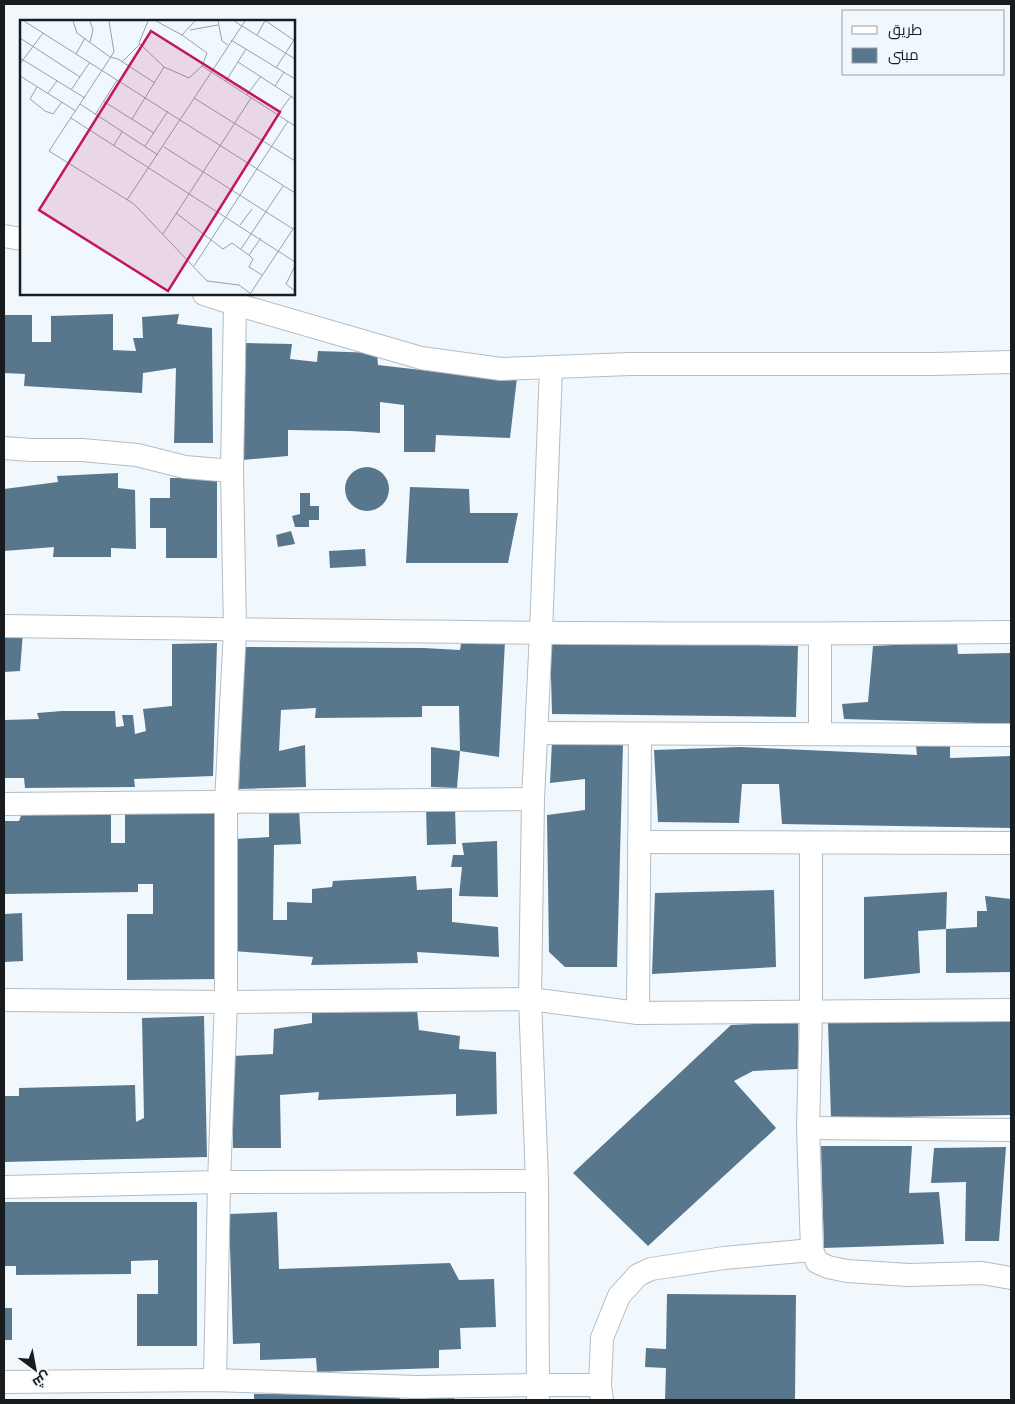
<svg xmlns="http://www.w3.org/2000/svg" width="1015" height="1404" font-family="'Nunito Sans',Cairo,sans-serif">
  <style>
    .building { fill: #58778d }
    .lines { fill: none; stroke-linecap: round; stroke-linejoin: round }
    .street-casing { stroke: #b4bdc4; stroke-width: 24 }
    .street { stroke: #fff; stroke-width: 22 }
    .inset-road { fill: none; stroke: #9aa0a4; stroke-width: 1 }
    .view { fill: #c2185b; fill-opacity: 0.15; stroke: #c2185b; stroke-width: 2.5 }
    .inset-edge { fill: none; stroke: #191c1e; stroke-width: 2.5 }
  </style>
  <rect width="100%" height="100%" fill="#f0f8fe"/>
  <!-- building -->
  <g class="building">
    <path d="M113,314V350L136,351L133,338H143L142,317L179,314L177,324L212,328L213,443H174L176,368L143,373L142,393L24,386L25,374L4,373V315H32V342H51V316Z"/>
    <path d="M246,343L292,344L290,359L317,362L318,351L377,353L378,365L464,375L517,378L510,438L436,435L435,452H404V405L380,402V433L351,431L288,430V456L243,460Z"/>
    <circle cx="367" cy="489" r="22"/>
    <path d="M118,473V488L135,490L136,549L111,548V557H53L54,547L4,551V489L58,482L57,476Z"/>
    <path d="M170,478H217V558H166V528H150V498H170Z"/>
    <path d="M410,487L469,489L470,513H518L508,563H406Z"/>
    <path d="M300,493H310V506H319V520H309V527H295L292,516L300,514Z"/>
    <path d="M291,531L295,544L278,547L276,535Z"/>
    <path d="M365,549L366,566L330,568L329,551Z"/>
    <path d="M23,632L20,671L4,672V633Z"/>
    <path d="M550,640L798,646L796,717L552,714Z"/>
    <path d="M505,641L499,757L460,751L459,706H422V717L315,718L316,708L281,710L279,751L305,745L306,787L239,789L244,647L424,648L460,650L461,644Z"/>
    <path d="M957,642L958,654L1011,653V724L844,719L842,704L868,702L873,646Z"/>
    <path d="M217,643L213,776L134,779L135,787L25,788L24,778H4V720L39,719L37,713L62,711H115L116,727L124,726L122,715H133L135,734L146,731L143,709L172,706V644Z"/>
    <path d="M552,741L623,743L617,967H565L549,952L547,815L585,810V779L550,783Z"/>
    <path d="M916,746H950V758L1011,756V828L782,824L779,784H742L739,823L658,822L654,750L740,747L917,755Z"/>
    <path d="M431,747L460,751L457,788L431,787Z"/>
    <path d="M426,807H455L456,844L427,845Z"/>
    <path d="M219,808L220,979L127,980V914H153V884H138V892L4,894V821H19L22,813L111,812V843H125V809Z"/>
    <path d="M299,808L301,844L274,845L273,920H287V902L312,903V889L332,887L333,881L416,876L417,890L452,888V922L498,927L499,957L417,952L418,963L311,965L313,957L233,951L235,839L269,837V809Z"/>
    <path d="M497,841L498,897L459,896L462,867H451L453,855H464L462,843Z"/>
    <path d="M774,890L776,967L652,974L655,893Z"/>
    <path d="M947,892L946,929L918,931L920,973L864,979V897Z"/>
    <path d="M985,896L1011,899L1010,972L946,973V929L977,927V911H987Z"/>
    <path d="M22,913L23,961L4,962V914Z"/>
    <path d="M417,1010L419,1030L460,1036L459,1049L496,1052L497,1114L456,1116V1094L318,1100L319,1092L280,1095L281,1148H233V1056L273,1054L274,1029L312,1023V1013Z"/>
    <path d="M204,1016L207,1157L4,1162V1096H19V1088L135,1085L136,1122L144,1118L142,1018Z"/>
    <path d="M1011,1021V1115L831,1118L828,1023Z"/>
    <path d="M798,1022L799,1069L753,1071L734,1081L776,1128L648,1246L573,1173L731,1025Z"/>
    <path d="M821,1146H912L909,1193L939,1192L944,1244L824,1248Z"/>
    <path d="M1006,1147L999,1241H965L966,1182L931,1183L934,1148Z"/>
    <path d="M4,1202H197V1346H137V1294H158V1260L131,1261V1274L16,1275V1266H4Z"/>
    <path d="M277,1212L279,1269L450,1263L459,1280L494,1279L496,1327L460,1328L461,1349L439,1350V1368L317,1372L316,1358L260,1360V1343L233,1344L229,1214Z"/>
    <path d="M667,1294L796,1295L795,1400H665L666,1368L645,1367L646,1348L666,1349Z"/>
    <rect x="4" y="1308" width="8" height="32"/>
    <path d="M427,1393H455L454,1400H427Z"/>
    <path d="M254,1394L400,1395V1400H254Z"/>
  </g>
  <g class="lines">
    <!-- street casing -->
    <g class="street-casing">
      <g id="street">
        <path d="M4,236L21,239"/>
        <path d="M204,294L235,304L421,358L501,369L630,364H935L1011,362"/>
        <path d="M4,448L31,450H82L137,455L185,467L232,471"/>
        <path d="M4,626C340,631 675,636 1011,632"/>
        <path d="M537,733L1011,735"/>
        <path d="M820,734V634"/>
        <path d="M4,804L533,799"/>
        <path d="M639,842L1011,843"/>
        <path d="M811,843V1012L808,1128L812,1250L817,1262L828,1267L847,1271L909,1275L982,1273L1011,1278"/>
        <path d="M4,1000L226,1002L530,999L638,1013L1011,1010"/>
        <path d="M638,1013L640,734"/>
        <path d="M808,1128L1011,1130"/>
        <path d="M4,1187L219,1182L537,1181"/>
        <path d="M215,1380L219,1182L226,1002V802L235,630L232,471L235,304"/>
        <path d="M4,1382L215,1380L416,1387L538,1385H600"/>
        <path d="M538,1400L537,1181L530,999L533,799L541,632L551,368"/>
        <path d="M602,1400L600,1385L602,1338L619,1296L638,1275L651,1269L724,1258L812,1250"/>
      </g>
    </g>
    <!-- street -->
    <use href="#street" class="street"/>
  </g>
  <!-- overview -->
  <g transform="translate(20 20)">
    <rect width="275" height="275" fill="#f0f8fe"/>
    <path class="inset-road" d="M4,1L275,173M53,1L57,13L90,37L98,39L135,63M70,1L73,10L70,22M89,1L94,32L29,131L114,184L187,261L219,265L231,274M136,1L162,15L175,1M198,1L202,21L208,25M214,1L275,39M246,1L275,21M170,10L198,5M237,15L245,1M0,18L60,57M211,20L275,59M56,34L65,18M0,38L65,78M102,42L120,24M218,42L275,79M0,44L23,13M182,46L275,106M144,47L169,58L182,46L187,33L162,15M256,48L274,20M0,56L56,91M206,61L226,29M255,66L264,52M17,67L10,79L25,91L33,94L42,82M51,70L70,42M28,73L37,61M227,75L241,56M174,78L275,141M83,81L134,113M60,84L138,135M258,94L271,76M75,95L97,60M51,98L275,242M112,99L144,47L119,23L128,1M94,125L102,112M125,126L148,91M144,127L273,209M107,180L225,1M156,193L203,229L212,223L230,236L233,239L229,247L242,255M220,205L232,189M143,214L231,78M221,229L263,166M229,235L241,218M174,246L268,101M275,246L266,264L275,271M230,274L275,206"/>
    <path class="view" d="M131,11L260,92L148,271L19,190Z"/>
    <rect width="275" height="275" class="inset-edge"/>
  </g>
  <!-- border -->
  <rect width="1015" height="1404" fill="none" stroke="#191c1e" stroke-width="10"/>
  <!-- legend -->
  <rect x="842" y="10" width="162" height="65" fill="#f0f8fe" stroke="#9aa0a4"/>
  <rect x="852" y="26" width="25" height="8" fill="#ffffff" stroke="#9aa0a4"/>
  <text x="888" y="35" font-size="15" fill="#191c1e">طريق</text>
  <rect x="852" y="48" width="25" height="15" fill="#58778d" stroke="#9aa0a4"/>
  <text x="888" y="60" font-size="15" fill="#191c1e">مبنى</text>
  <!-- north arrow -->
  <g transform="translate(35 1369) rotate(148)" stroke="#f0f8fe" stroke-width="4" paint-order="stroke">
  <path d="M0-4L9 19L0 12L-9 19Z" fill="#191c1e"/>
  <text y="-8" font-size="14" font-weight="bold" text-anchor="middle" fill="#191c1e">ش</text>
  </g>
</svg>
